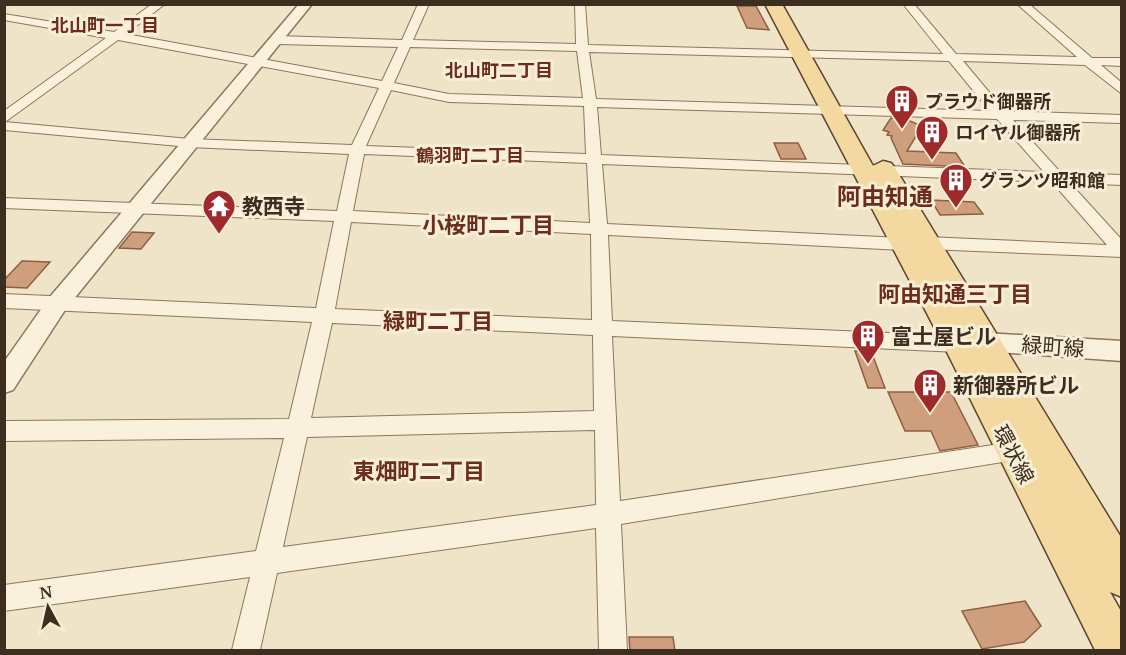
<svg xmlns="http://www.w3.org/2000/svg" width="1126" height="655" font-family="'Noto Serif','Noto Sans JP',serif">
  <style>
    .building { fill: #cf9f7d; stroke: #8d5f41; stroke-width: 1.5 }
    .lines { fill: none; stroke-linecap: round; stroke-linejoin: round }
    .minor-casing { stroke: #8d765c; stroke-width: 2 }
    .tertiary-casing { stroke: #8d765c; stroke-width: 3 }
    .primary-casing { stroke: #5b4430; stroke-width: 3 }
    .minor { fill: #faf1dc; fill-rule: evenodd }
    .tertiary { fill: #faf1dc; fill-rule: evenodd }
    .primary { fill: #f3d9a0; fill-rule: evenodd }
    .labels { text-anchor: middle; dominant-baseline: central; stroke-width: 6; stroke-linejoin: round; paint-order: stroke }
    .far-neighbourhood-label { font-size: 18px; font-weight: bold; fill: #6b2e1e; stroke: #f7eed8 }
    .far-poi-label { font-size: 18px; font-weight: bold; fill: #3d2e20; stroke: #f7eed8; text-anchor: start }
    .poi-label { font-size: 21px; font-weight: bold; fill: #3d2e20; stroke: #f7eed8; text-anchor: start }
    .street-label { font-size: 21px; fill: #3d2e20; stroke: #f7eed8 }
    .neighbourhood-label { font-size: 22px; font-weight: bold; fill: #6b2e1e; stroke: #f7eed8 }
    .quarter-label { font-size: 24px; font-weight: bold; fill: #6b2e1e; stroke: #f7eed8 }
  </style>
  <rect width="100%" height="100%" fill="#f0e4c8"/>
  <!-- building -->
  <g class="building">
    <path d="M737,6H756L769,30L747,28Z"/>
    <path d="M891,118H903L922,126L907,151L956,153L965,167L903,164L891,138L892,136L887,135L889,132L883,130Z"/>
    <path d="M774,143H798L806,159H781Z"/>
    <path d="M931,200L974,202L983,214L940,215Z"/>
    <path d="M132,232L154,233L141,249L119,248Z"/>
    <path d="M22,261L50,262L27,288L4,287V280Z"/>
    <path d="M855,351H871L885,388H868Z"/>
    <path d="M888,392H951L978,445L940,451L931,431H905Z"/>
    <path d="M1025,601L1041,626L1024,642L982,649L962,611Z"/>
    <path d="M629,637H673L675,651H630Z"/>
  </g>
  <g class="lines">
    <!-- minor casing -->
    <g class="minor-casing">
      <path id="minor" d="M152,4H165L126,34L382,81L398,47L278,44L272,40L278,36L402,40L418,4H429L413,40L576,44L575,4H585L588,45L943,54L903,4H914L956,54L1077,57L1017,4H1029L1092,58H1122V66L1101,65L1122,83V94L1085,65L963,61L1005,111L1122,115V123L1013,120L1061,173L1122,175V185L1070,183L1122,240V257L927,249L921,247L918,243L921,239L927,237L1107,245L1052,182L602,164L607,224L902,238L908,240L911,244L908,248L902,250L608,235L612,321L958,336L965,339L968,344L965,349L958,352L612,336L620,501L1013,442L1021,445L1024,452L1021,459L621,524L627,650H599L596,528L277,573L260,650H232L250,577L4,611V585L256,551L284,438L4,441V421L289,419L312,322L4,308V294L316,308L334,221L4,208V198L337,211L349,154L190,147L4,130V111L106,38L4,20V14L114,32ZM118,40L379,88L352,145L190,139L5,122ZM410,47L577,51L583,98L449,94L394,83ZM589,52L949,61L990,111L596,99ZM391,90L449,102L584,106L586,154L366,146ZM597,107L997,119L1044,172L601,155ZM364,154L587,163L590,223L353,211ZM351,222L591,234L592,320L335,309ZM332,323L593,335L594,411L311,418ZM595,430L596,505L283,547L307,437Z"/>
    </g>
    <!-- tertiary casing -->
    <g class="tertiary-casing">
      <g id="tertiary">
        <path d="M299,4H312L65,310L13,390L4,393V362L49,298Z"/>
        <path d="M984,333L1122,341V361L984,351L975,349L972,342L975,335Z"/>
      </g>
    </g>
    <!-- primary casing -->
    <g class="primary-casing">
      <path id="primary" d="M765,4H782L873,166L883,161L891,163L895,168L1122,539V597L1110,592L1122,613V650H1095L943,344Z"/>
    </g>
    <!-- minor -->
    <use href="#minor" class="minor"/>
    <!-- tertiary -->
    <use href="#tertiary" class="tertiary"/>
    <!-- primary -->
    <use href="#primary" class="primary"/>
  </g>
  <!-- icons -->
  <defs>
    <g id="building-pin" transform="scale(1.725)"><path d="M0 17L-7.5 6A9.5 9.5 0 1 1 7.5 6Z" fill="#9e2a2b" stroke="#f7eed8"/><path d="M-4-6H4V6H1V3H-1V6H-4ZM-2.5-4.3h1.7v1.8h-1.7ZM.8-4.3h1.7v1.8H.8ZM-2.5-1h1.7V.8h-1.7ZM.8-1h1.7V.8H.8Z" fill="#fff"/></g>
    <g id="temple-pin" transform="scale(1.725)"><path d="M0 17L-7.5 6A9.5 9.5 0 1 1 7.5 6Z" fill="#9e2a2b" stroke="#f7eed8"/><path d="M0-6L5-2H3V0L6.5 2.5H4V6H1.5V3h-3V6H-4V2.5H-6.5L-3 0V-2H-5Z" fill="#fff"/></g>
  </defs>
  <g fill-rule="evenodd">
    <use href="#building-pin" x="902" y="101"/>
    <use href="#building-pin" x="932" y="132"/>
    <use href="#building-pin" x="956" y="180"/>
    <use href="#temple-pin" x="219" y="206"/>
    <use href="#building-pin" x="868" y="336"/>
    <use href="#building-pin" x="930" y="385"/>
  </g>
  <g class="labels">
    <!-- far-neighbourhood labels -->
    <g class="far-neighbourhood-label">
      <text x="105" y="25">北山町一丁目</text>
      <text x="499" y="70">北山町二丁目</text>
      <text x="470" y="155">鶴羽町二丁目</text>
    </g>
    <!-- far-poi labels -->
    <g class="far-poi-label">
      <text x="925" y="101">プラウド御器所</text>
      <text x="955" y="132">ロイヤル御器所</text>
      <text x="979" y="180">グランツ昭和館</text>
    </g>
    <!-- poi labels -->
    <g class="poi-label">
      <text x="242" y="206">教西寺</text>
      <text x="891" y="336">富士屋ビル</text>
      <text x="953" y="385">新御器所ビル</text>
    </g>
    <!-- street labels -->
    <g class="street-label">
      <text transform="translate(1053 346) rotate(4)">緑町線</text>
      <text transform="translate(1014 454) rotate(62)">環状線</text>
    </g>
    <!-- neighbourhood labels -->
    <g class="neighbourhood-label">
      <text x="488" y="224">小桜町二丁目</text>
      <text x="955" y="293">阿由知通三丁目</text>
      <text x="438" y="320">緑町二丁目</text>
      <text x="419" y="470">東畑町二丁目</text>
    </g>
    <!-- quarter labels -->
    <g class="quarter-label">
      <text x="885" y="195">阿由知通</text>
    </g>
  </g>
  <!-- border -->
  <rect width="1126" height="655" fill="none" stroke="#3d2e20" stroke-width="12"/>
  <!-- north arrow -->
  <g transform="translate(48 607) rotate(352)" stroke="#f7eed8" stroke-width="4.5" paint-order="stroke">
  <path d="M0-4.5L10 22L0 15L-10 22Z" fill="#3d2e20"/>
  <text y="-9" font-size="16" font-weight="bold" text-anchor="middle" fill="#3d2e20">N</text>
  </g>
</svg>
